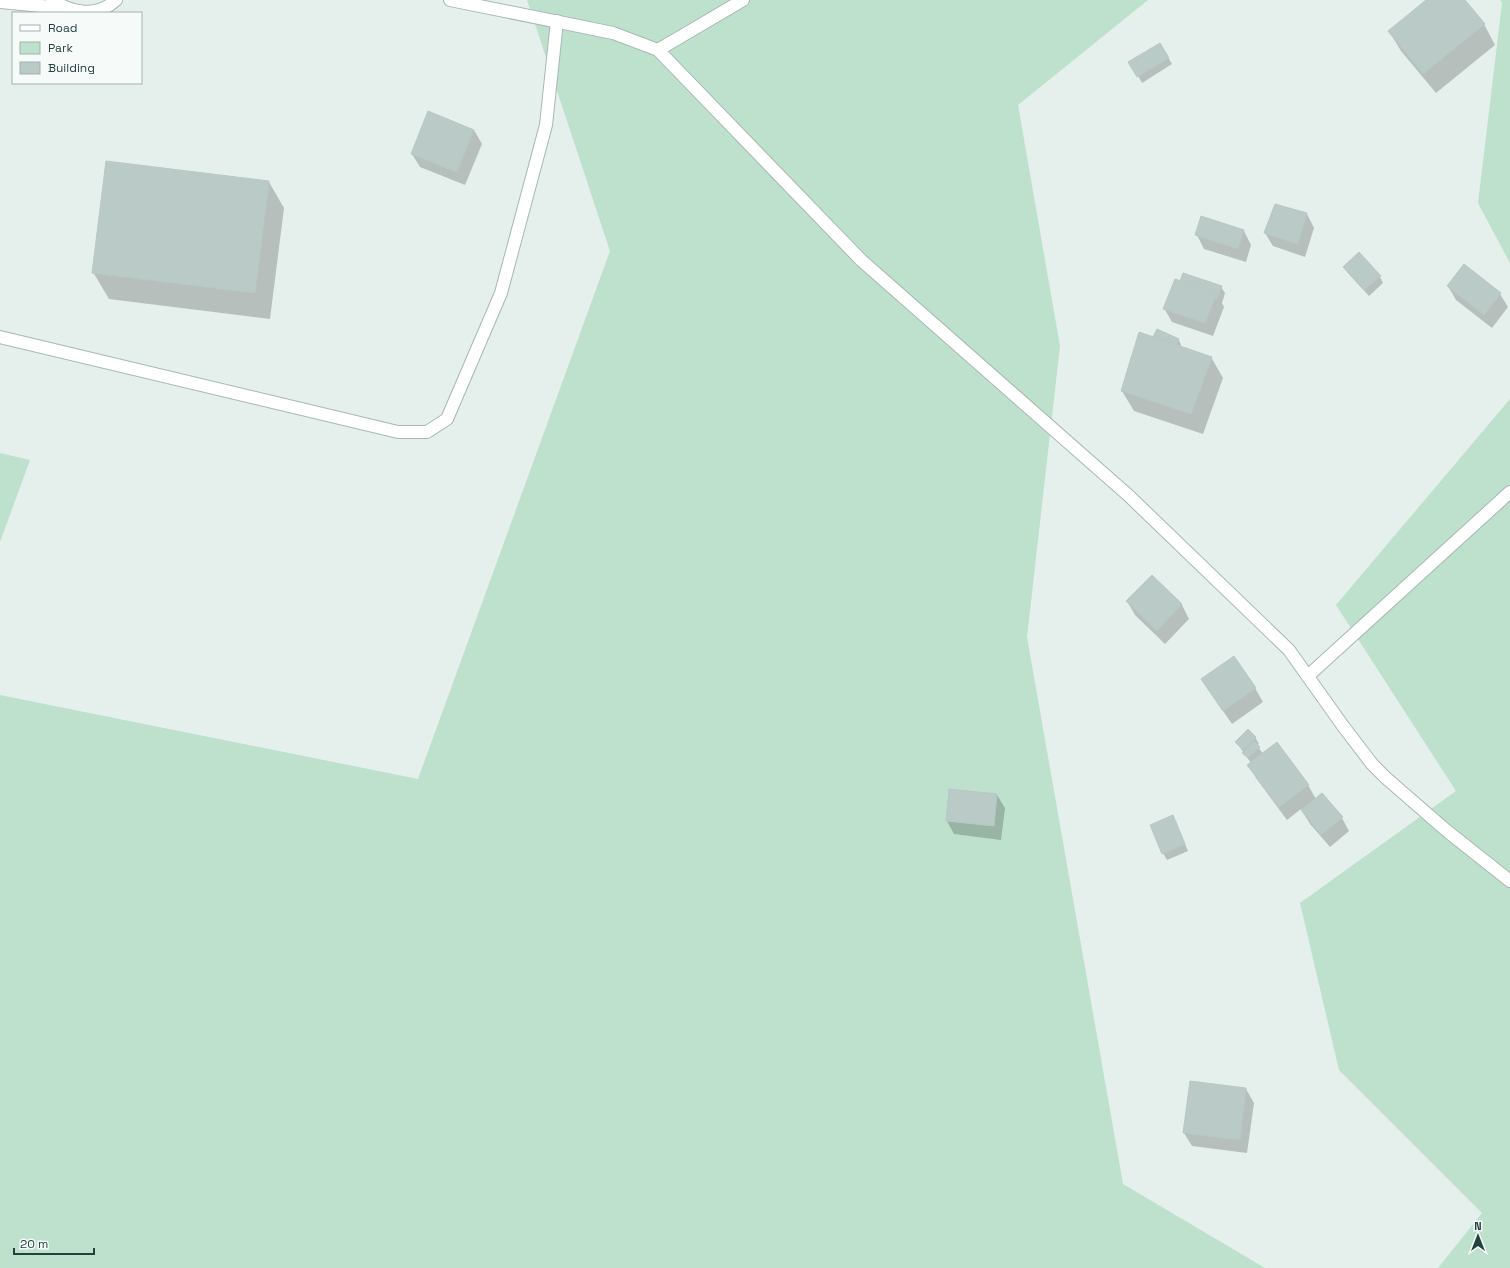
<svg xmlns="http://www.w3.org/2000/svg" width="1510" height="1268" font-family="'Space Grotesk',sans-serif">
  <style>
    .green { fill: #bde1cd }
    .shadow { fill: #0003 }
    .building { fill: #bacac6; stroke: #b7c9c5 }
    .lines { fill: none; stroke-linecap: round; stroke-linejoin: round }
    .minor-casing { stroke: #a7b8b5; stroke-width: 14 }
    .minor { stroke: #fff; stroke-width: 12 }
  </style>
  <rect width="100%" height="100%" fill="#e5efec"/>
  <!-- green -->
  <g class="green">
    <path d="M527,0H1148L1018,105L1060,346L1027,637L1123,1184L1265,1268H0V695L418,779L610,251Z"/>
    <path d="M1500,0H1510V263L1478,203L1502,3Z"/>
    <path d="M1510,399V1268H1438L1482,1213L1339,1070L1300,903L1456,791L1336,605Z"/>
    <path d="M0,453L30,460L0,542Z"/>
  </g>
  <!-- shadow -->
  <g class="shadow">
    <path d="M1427,0H1464L1484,24L1495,45L1436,93L1401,51L1389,31Z"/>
    <path d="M1160,44L1172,64L1142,83L1130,62Z"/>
    <path d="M474,130L482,144L465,185L420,167L412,154Z"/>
    <path d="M269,182L284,208L270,319L109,299L93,272Z"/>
    <path d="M1307,214L1314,228L1305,257L1273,246L1265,233Z"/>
    <path d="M1244,231L1251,245L1246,262L1204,249L1197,235Z"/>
    <path d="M1344,267L1380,277L1383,283L1369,296L1348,273Z"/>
    <path d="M1181,282L1221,287L1225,293L1222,303L1224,307L1213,336L1172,322L1164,308Z"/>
    <path d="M1448,286L1500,294L1508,307L1492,328L1456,300Z"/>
    <path d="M1157,330L1179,340L1182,348L1211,357L1223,378L1203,434L1134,411L1122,391Z"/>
    <path d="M1152,576L1182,605L1189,619L1165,644L1135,615L1127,601Z"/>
    <path d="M1202,680L1255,688L1263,702L1232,724Z"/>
    <path d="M1255,737L1259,744L1257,745L1263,754L1308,785L1316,799L1342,818L1349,831L1330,847L1310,824L1301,809L1287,820L1256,778L1249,765L1251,763L1236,742Z"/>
    <path d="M997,795L1005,808L1001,840L954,834L947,821Z"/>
    <path d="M1176,823L1188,851L1167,860L1163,853Z"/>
    <path d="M1246,1089L1254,1103L1247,1153L1192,1146L1184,1133Z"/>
  </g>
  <!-- building -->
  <g class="building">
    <path d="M1426,0H1465L1485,24L1423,74L1388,31Z"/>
    <path d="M1160,43L1169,58L1137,77L1128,62Z"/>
    <path d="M428,111L474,130L457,172L411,154Z"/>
    <path d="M106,161L269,181L255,293L92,273Z"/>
    <path d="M1275,204L1307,213L1298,244L1264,233Z"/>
    <path d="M1201,216L1244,230L1238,249L1195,235Z"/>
    <path d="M1359,252L1381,276L1364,290L1343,267Z"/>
    <path d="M1464,264L1501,293L1484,315L1447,286Z"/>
    <path d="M1183,273L1222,286L1217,299L1178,286Z"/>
    <path d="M1175,279L1217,293L1205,323L1163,309Z"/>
    <path d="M1157,329L1179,339L1174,351L1151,341Z"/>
    <path d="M1139,332L1212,357L1191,414L1121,391Z"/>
    <path d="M1152,575L1182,604L1157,631L1126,601Z"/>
    <path d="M1234,656L1256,688L1223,711L1201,679Z"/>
    <path d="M1248,729L1256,737L1243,750L1235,742Z"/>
    <path d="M1254,741L1260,747L1248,758L1242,753Z"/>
    <path d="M1277,742L1309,785L1279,807L1247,765Z"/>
    <path d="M949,789L997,794L994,826L946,821Z"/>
    <path d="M1322,793L1343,817L1321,835L1301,810Z"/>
    <path d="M1173,815L1185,844L1162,854L1150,825Z"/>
    <path d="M1190,1081L1246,1088L1240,1140L1183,1133Z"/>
  </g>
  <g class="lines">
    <!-- minor casing -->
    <g class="minor-casing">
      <g id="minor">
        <path d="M52,0C72,13 97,18 116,0"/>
        <path d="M450,0L613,33L658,50L861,260L1128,495L1289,650L1343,726L1372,764L1386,778L1447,831L1510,881"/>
        <path d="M0,2L62,8"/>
        <path d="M658,50L743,0"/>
        <path d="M0,337L398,432H427L447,419L501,293L546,125L557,21"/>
        <path d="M1309,675L1510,492"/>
      </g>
    </g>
    <!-- minor -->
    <use href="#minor" class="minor"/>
  </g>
  <!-- legend -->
  <rect x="12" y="12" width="130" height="72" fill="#f6fbf9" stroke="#a2b1af"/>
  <rect x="20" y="25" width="20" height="6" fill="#ffffff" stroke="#a2b1af"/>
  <text x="48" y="32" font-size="12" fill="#23423f">Road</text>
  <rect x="20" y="42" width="20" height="12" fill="#bde1cd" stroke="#a2b1af"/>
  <text x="48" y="52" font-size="12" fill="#23423f">Park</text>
  <rect x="20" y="62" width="20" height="12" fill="#bacac6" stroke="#a2b1af"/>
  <text x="48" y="72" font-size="12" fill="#23423f">Building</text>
  <!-- north arrow -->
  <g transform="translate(1478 1236)" stroke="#f6fbf9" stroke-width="3" paint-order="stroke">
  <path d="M0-3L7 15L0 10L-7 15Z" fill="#23423f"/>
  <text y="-6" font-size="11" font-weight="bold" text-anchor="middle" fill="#23423f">N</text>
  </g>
  <!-- scale -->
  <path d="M14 1248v6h80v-6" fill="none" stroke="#23423f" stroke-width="2"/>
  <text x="20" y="1248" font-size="12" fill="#23423f" stroke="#f6fbf9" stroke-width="3" paint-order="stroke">20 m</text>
</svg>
